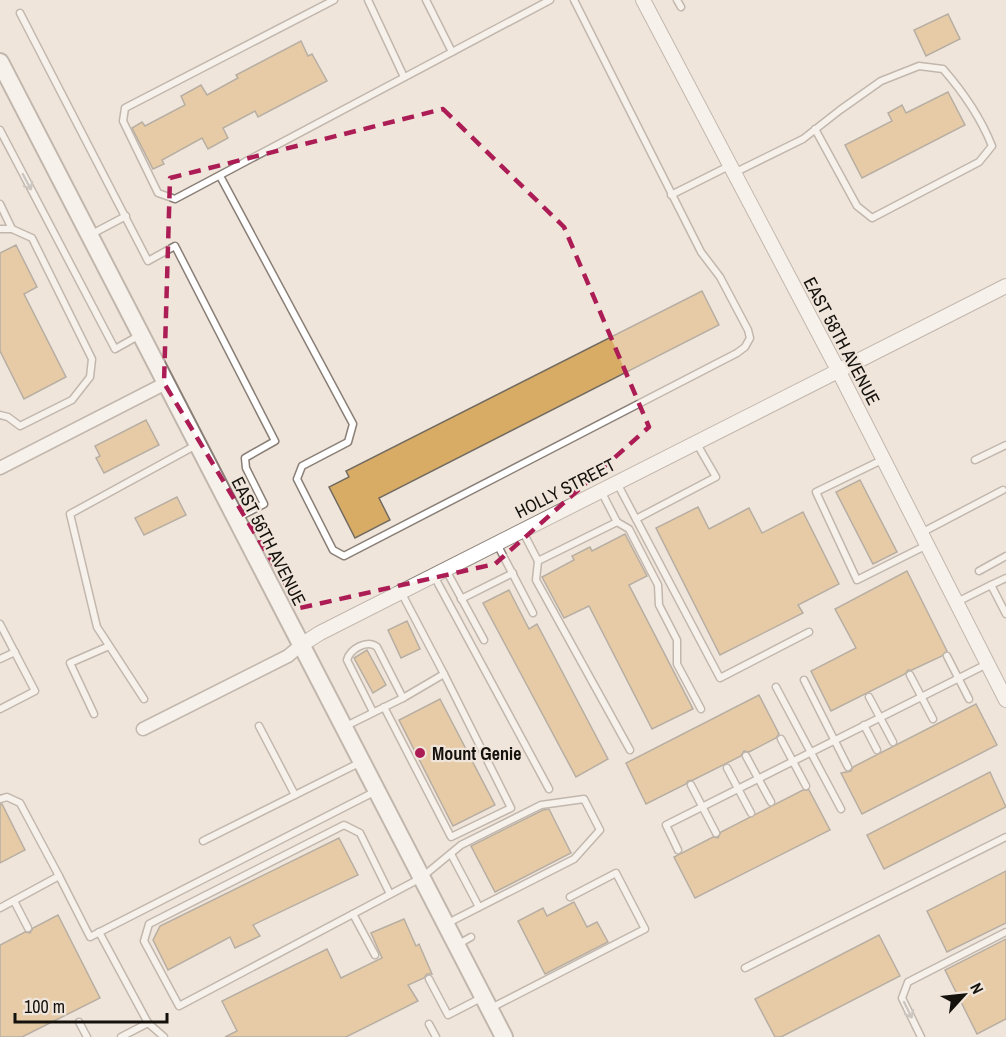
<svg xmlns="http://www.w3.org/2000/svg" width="1006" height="1037" font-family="'Archivo Narrow',sans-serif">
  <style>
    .building { fill: #d9ac66; stroke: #726b60; stroke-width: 1.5 }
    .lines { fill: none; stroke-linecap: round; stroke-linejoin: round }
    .service-casing { stroke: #897f76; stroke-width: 9 }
    .minor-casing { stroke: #897f76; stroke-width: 15 }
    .tertiary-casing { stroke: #897f76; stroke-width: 16 }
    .secondary-casing { stroke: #897f76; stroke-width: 20 }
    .service { stroke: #fff; stroke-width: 6 }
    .minor { stroke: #fff; stroke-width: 12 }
    .tertiary { stroke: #fff; stroke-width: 14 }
    .secondary { stroke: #fff; stroke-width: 16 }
    .oneway { stroke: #a1a09f }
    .marked { fill: none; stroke: #ac1d56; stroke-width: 4.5; stroke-dasharray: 12 8; stroke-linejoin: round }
    .poi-dot { fill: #ac1d56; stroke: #f0e5db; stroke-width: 2 }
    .labels { text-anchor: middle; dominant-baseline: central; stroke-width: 4.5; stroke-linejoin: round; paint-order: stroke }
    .street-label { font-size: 18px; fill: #15120e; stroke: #f0e5db }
    .poi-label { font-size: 18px; font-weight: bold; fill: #15120e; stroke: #f0e5db; text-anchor: start }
  </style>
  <rect width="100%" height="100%" fill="#f0e5db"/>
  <!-- building -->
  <g class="building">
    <path d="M948,14L960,39L926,56L914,30Z"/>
    <path d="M301,41L308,56L312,54L327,81L258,117L255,111L223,128L228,138L208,149L202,138L162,160L164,164L153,169L132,128L142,122L145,126L185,105L181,96L201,85L207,95L238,78L236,75Z"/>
    <path d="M948,92L965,125L862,178L845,145L892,121L888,113L902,105L906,113Z"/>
    <path d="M16,245L37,287L24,294L66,377L24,399L0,351V253Z"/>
    <path d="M702,291L719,325L379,498L390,520L355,538L329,487L349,477L346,471Z"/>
    <path d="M146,420L159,445L104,473L96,458L100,456L95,446Z"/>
    <path d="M860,480L897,552L873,564L836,492Z"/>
    <path d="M177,497L186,515L144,535L135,518Z"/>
    <path d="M698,507L709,529L749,508L762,533L803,512L839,584L798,605L803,613L720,655L656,528Z"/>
    <path d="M625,534L647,576L629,585L693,709L652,729L589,606L564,618L542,577L574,560L572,556L590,547L592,551Z"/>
    <path d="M907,571L947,651L942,656L912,670H908L905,674L831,711L811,671L856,648L835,609Z"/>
    <path d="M509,590L529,629L537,624L608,759L576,777L483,603Z"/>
    <path d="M407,621L420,649L401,658L388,630Z"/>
    <path d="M367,650L386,685L373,693L354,658Z"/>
    <path d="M759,695L779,734L776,738L749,752L744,751L741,756L693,780L688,781L686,784L646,804L626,763Z"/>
    <path d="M440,699L495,805L453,826L399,720Z"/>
    <path d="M976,704L997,745L862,814L841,773L851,771L853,767Z"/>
    <path d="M990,772L1006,807L884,869L867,835Z"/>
    <path d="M803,790H809L830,830L695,898L674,857L713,837L718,838L721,832Z"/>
    <path d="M0,804H2L25,850L0,863Z"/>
    <path d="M549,809L571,853L495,892L471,846L543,810Z"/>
    <path d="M339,838L358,875L253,925L260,936L235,948L230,937L168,970L153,940L160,926Z"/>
    <path d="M1006,871V923L947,952L927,911Z"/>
    <path d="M574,902L587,927L597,922L608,942L545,974L518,921L543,908L547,916Z"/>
    <path d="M58,915L100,998L22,1037H0V945L25,932L30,933L33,928Z"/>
    <path d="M404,919L416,946L419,944L432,974H427L424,978L408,985L418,1001L346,1037H225L237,1031L222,1001L327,949L341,978L382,958L371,933Z"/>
    <path d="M879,935L900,976L781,1037H775L755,999Z"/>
    <path d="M1006,939V1019L977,1034L945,970Z"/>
  </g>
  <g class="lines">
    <!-- service casing -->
    <g class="service-casing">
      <g id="service">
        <path d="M334,0L125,108L123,121L158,193L175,199L550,0"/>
        <path d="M368,0L404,77"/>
        <path d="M426,0L452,52"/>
        <path d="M677,0L681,7"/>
        <path d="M20,13L148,261L175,246L275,441L245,458L246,468L264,504L237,518"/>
        <path d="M0,130L115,349L140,335"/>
        <path d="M734,173L803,139L840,110L881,81L919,66L943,69C964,93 980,116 992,146L979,162L872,218L857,206L815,129"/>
        <path d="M220,176L353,424L348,442L302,466L297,479L333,550L344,556L737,353L745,347L750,338L748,330L720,277L701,252L574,0"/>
        <path d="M671,195L729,166"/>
        <path d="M0,204L12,229L32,238L92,359L90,377L72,400L20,426L8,417L0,415"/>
        <path d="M0,229H12"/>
        <path d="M90,235L126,216"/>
        <path d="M884,459L816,492L857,580L927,545"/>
        <path d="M975,460L1006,445"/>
        <path d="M617,483L720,678L809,632"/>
        <path d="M636,519L716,477L697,444"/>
        <path d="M617,522L629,529L658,585L659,605L677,640V664L701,709"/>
        <path d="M522,530L538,561L617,522L601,491"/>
        <path d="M921,533L1003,490"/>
        <path d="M497,544L533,613"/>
        <path d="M538,561L536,580L630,750"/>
        <path d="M446,570L484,640"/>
        <path d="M979,571L1006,556"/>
        <path d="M434,576L549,789"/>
        <path d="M991,585L1006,578"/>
        <path d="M461,599L513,573"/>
        <path d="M957,602L991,585L1006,614"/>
        <path d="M0,624L35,691L0,709"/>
        <path d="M947,656L969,699"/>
        <path d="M0,659L15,652"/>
        <path d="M910,675L933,719"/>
        <path d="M804,680L848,767"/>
        <path d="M776,687L841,809"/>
        <path d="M869,697L893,742"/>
        <path d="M144,699L97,627L70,514L198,444"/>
        <path d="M384,707L451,837L511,808L444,674"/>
        <path d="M373,712L347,660C350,649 367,639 377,647L403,698"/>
        <path d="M94,714L70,663L109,646"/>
        <path d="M864,725L877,750"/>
        <path d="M259,726L295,795"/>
        <path d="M344,727L403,698L444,674L401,592"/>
        <path d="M781,739L806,786"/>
        <path d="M746,756L771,802"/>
        <path d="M727,768L751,813"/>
        <path d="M691,785L716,833"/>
        <path d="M0,799L7,797L20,803L59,876"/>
        <path d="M203,841L361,762"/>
        <path d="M678,850L666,825L987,664"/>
        <path d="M451,854L479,907"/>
        <path d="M390,894L360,833L344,825L149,924L144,941L179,1006L421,878L461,845L541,805L584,799L600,830L574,859L446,924"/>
        <path d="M14,901L28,928"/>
        <path d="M0,908L59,876L90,937L376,791"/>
        <path d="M353,914L375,955"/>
        <path d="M99,932L148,1023L121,1037"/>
        <path d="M457,945L471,937"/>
        <path d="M745,968L1006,837"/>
        <path d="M429,979L448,1015L481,998"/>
        <path d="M491,1008L645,929L616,873L570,897"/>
        <path d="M79,1022L87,1037"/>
        <path d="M148,1023L164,1037"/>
        <path d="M429,1024L436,1037"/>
        <path d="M921,1037L902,998L908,982L1006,932"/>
      </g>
    </g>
    <!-- minor casing -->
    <g class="minor-casing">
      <g id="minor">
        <path d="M0,468L166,383"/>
        <path d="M143,729L288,656L301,645"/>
      </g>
    </g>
    <!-- tertiary casing -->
    <g class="tertiary-casing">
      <g id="tertiary">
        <path d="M643,0L838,370L1006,700"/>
        <path d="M301,645L320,633L1006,286"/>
      </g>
    </g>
    <!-- secondary casing -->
    <g class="secondary-casing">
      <path id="secondary" d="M0,62L504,1037"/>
    </g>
    <!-- service -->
    <use href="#service" class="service"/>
    <!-- minor -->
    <use href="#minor" class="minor"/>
    <!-- tertiary -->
    <use href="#tertiary" class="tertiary"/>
    <!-- secondary -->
    <use href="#secondary" class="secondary"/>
  </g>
  <!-- one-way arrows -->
  <defs><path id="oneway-shaft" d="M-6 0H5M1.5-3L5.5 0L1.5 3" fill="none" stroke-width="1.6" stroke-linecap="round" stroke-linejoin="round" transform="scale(1.5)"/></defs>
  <g class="oneway">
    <use href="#oneway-shaft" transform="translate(27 182) rotate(62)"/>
    <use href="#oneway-shaft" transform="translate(908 1010) rotate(64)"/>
  </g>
  <!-- marked area -->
  <path d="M0 0H1006V1037H0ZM443,109L564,227L649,427L495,564L300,608L164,383L170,178Z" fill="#f0e5db" fill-opacity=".55" fill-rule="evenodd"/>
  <path class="marked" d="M443,109L564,227L649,427L495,564L300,608L164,383L170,178Z"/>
  <!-- markers -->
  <circle class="poi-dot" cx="420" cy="753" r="6"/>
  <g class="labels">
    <!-- street labels -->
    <g class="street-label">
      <text transform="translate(842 341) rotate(62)">EAST 58TH AVENUE</text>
      <text transform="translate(565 488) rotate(-27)">HOLLY STREET</text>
      <text transform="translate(269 541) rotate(63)">EAST 56TH AVENUE</text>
    </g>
    <!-- poi labels -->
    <g class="poi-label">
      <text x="432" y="753">Mount Genie</text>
    </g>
  </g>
  <!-- north arrow -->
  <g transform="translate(964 995) rotate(63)" stroke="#f0e5db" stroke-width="4.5" paint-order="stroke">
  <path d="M0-4.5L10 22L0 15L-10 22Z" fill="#15120e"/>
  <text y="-9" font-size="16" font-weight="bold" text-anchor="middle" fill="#15120e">N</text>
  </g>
  <!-- scale -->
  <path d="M15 1013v9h152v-9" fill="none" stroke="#15120e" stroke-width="3"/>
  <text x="24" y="1013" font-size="18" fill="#15120e" stroke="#f0e5db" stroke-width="4.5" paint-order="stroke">100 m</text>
</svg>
